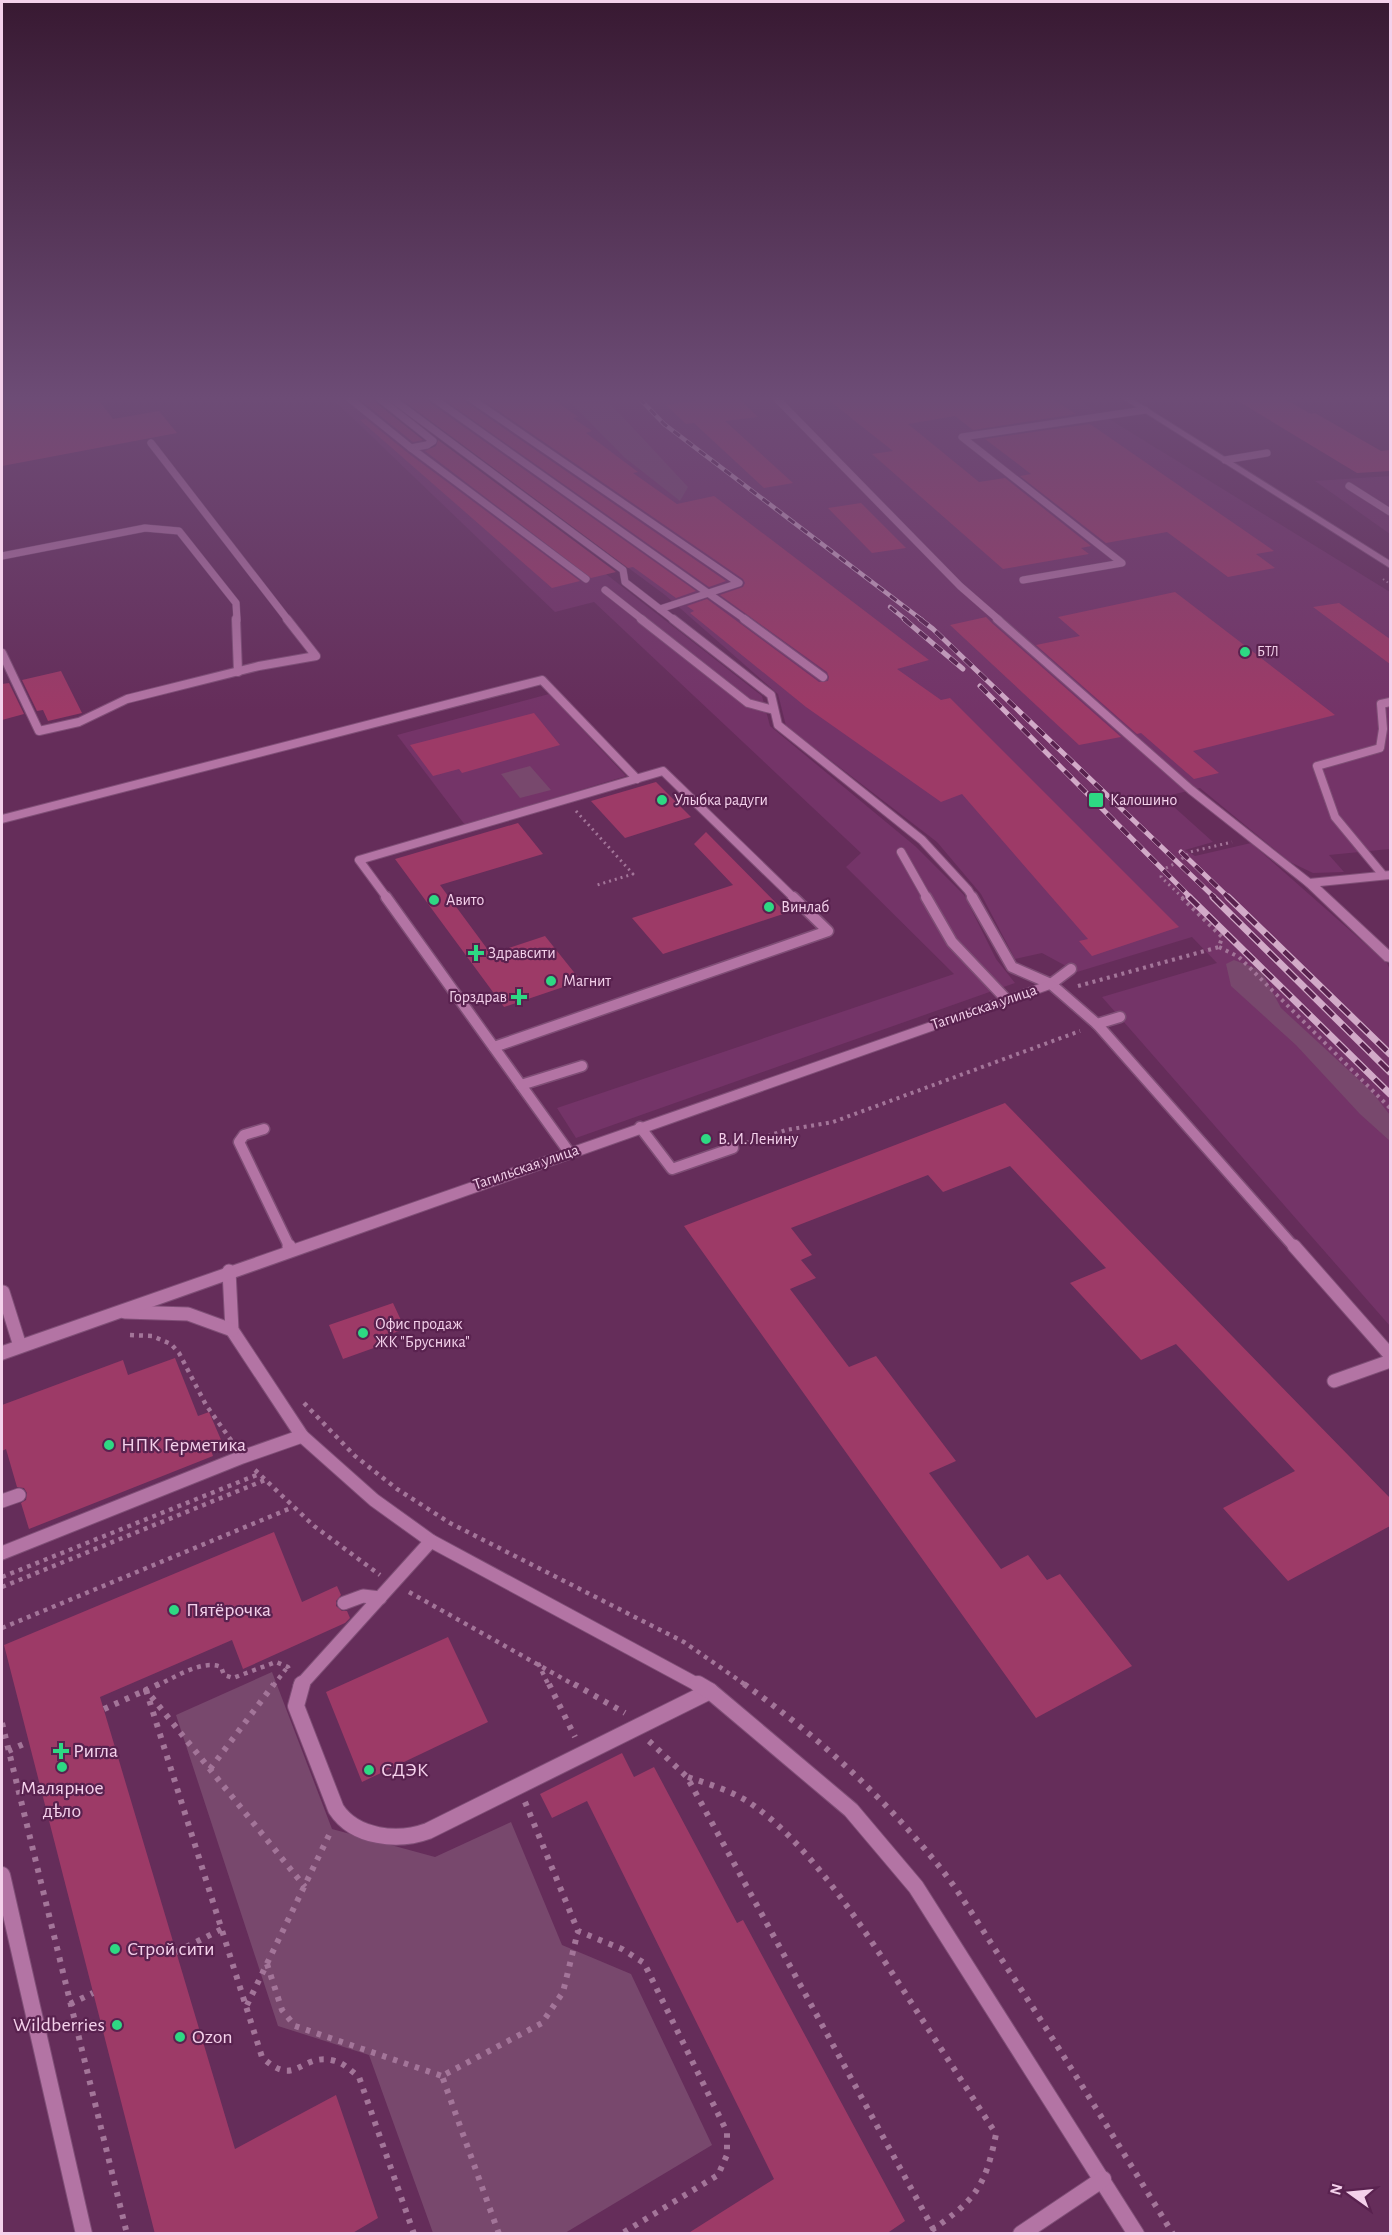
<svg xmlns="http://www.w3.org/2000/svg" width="1392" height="2235" font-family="'Alegreya Sans',sans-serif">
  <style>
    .built { fill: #743468 }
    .green { fill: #78486d }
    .building { fill: #9d3a67 }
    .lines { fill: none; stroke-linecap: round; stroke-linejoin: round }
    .service-far4-casing { stroke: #7f4e76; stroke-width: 8 }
    .service-far3-casing { stroke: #7f4e76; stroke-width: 10 }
    .service-far2-casing { stroke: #7f4e76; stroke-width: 13 }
    .service-far1-casing { stroke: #7f4e76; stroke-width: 15 }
    .service-casing { stroke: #7f4e76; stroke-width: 18 }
    .minor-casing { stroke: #7f4e76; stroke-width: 2 }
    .tertiary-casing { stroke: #7f4e76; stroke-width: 2 }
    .path-far4 { stroke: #a37599; stroke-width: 2; stroke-dasharray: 1.5 3; stroke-linecap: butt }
    .path-far3 { stroke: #a37599; stroke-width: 3; stroke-dasharray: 2 4; stroke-linecap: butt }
    .path-far2 { stroke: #a37599; stroke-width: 4; stroke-dasharray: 3 4.5; stroke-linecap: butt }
    .path-far1 { stroke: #a37599; stroke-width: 4.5; stroke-dasharray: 4 5; stroke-linecap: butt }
    .path { stroke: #a37599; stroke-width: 6; stroke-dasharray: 4.5 7; stroke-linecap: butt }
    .service-far4 { stroke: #b374a4; stroke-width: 7 }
    .service-far3 { stroke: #b374a4; stroke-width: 8 }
    .service-far2 { stroke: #b374a4; stroke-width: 10 }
    .service-far1 { stroke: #b374a4; stroke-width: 13 }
    .service { stroke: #b374a4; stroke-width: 16 }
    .minor { fill: #b374a4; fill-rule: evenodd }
    .tertiary { fill: #b374a4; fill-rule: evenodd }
    .rail-far2-casing { stroke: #d2aac8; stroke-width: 4.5 }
    .rail-far1-casing { stroke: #d2aac8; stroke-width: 5 }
    .rail-casing { stroke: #d2aac8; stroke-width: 7 }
    .rail-far2 { stroke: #59224f; stroke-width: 3; stroke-dasharray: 8; stroke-linecap: butt }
    .rail-far1 { stroke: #59224f; stroke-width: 4; stroke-dasharray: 10; stroke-linecap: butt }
    .rail { stroke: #59224f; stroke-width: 4.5; stroke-dasharray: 13; stroke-linecap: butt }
    .poi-dot { fill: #2ed883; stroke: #59224f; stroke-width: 2 }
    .labels { text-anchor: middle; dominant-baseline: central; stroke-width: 4.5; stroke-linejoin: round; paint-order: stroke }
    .far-poi-label { font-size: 14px; fill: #f4d1eb; stroke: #59224f; text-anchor: start }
    .poi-label { font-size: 16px; fill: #f4d1eb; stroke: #59224f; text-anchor: start }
    .street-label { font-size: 16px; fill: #f4d1eb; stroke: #59224f }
    .near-poi-label { font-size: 20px; fill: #f4d1eb; stroke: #59224f; text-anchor: start }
  </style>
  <rect width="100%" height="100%" fill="#652d5a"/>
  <!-- built -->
  <g class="built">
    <path d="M328,398H370L432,449L606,574L762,696L770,726L915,846L964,895L996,959L1015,983L576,1138L557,1108L954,974L846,867L861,853L594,602L555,612L339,405Z"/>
    <path d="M399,398H1075L1390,592V849L1329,855L1344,872L1313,873L1290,862L1200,788L1163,797L1213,842L1185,850L1195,856L1251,843L1387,963L1390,970V1326L1102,997L1217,963L1192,937L1077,972L1042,953L1015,959L981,894L937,842L786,726L778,694L665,595Z"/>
    <path d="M1390,476V534L1315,481Z"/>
    <path d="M549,694L626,776L465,825L397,735Z"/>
  </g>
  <!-- green -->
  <g class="green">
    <path d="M566,398H605L688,487L680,501L624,457Z"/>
    <path d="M530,766L551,790L520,798L501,774Z"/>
    <path d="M1234,960L1255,968L1263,974L1281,1008L1372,1092L1390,1115V1141L1360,1114L1296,1045L1231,986L1226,964Z"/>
    <path d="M272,1672L332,1829L435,1857L511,1822L562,1945L631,1974L712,2145L565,2233H433L369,2055L278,2026L176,1715Z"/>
  </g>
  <!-- building -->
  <g class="building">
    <path d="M2,398H97L113,419L159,411L177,433L2,466Z"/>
    <path d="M358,398H373L375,402L423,440L413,442Z"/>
    <path d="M400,398H427L430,403L696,591L676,598L633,567L628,568Z"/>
    <path d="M442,398H464L467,403L726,581L709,587Z"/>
    <path d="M480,398H551L578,417L573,418L592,431L586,433L638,472L633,473L677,504L714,496L929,660L897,669L941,700L950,698L1179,927L1092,956L1079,941L1088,939L962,794L941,802L806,707L690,613L694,611L687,606L707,599L819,682L828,681L829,677L827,672L720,595L743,587L745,583L743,579Z"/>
    <path d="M714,398H738L758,417L725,421L793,483L764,488L694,423L686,424L666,405Z"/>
    <path d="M826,398H1051L1076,414L973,430L955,416L908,424L979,482L1005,478L1091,546L1081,548L1089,554L1003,569L872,454L893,451Z"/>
    <path d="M1233,398H1283L1311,414L1315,413L1381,451L1390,450V471L1357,473Z"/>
    <path d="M366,419L408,453L580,581L552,588L360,420Z"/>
    <path d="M1090,424L1274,551L1256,554L1275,568L1228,577L1167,532L1106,543L1020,476L1031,474L985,439Z"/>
    <path d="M438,440L616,572L591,578L425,451L436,446Z"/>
    <path d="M861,503L906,548L872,553L828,508Z"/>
    <path d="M1175,592L1252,651L1335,715L1193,751L1219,773L1194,779L1141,733L1137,734L1036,645L1080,636L1058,617Z"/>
    <path d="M1339,603L1390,639V664L1313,607Z"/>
    <path d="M986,617L993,624L1121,737L1079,745L950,625Z"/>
    <path d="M61,671L82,713L48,721L43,710L37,711L22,680Z"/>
    <path d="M9,683L24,714L2,720V684Z"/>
    <path d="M534,713L560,745L462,773L459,769L433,776L410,745Z"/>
    <path d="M656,782L691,817L625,838L591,801Z"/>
    <path d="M518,823L543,854L440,885L491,954L545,936L581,981L504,1007L395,859Z"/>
    <path d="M706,832L786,913L663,954L632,918L733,885L694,844Z"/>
    <path d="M1005,1103L1390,1498V1526L1288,1581L1223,1508L1295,1471L1176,1344L1141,1360L1070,1283L1106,1268L1010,1166L943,1192L928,1175L791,1228L812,1255L801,1260L816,1278L790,1289L849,1367L876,1356L956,1461L929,1473L1001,1569L1028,1555L1047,1580L1060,1574L1132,1666L1036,1718L684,1226Z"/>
    <path d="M393,1303L405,1329L382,1337L385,1344L343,1359L329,1325Z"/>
    <path d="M175,1358L198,1416L209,1412L222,1442L210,1447L213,1456L29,1529L21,1503L26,1500L27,1493L24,1488L17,1487L6,1449L2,1451V1405L123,1360L128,1375Z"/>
    <path d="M274,1532L302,1602L337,1586L341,1595L336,1601V1606L342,1611H347L350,1618L345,1623L243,1669L232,1640L100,1697L235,2149L336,2095L378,2218L351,2234H155L4,1645Z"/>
    <path d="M448,1637L488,1722L362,1782L326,1692Z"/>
    <path d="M622,1753L634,1777L654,1767L737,1923L743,1920L905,2221L886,2234H687L774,2179L587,1801L552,1818L540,1794Z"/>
  </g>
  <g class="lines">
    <!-- service-far4 casing -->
    <g class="service-far4-casing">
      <g id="service-far4">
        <path d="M349,398L411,448"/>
        <path d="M379,398L433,441L427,445L411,448L586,579"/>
        <path d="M391,398L623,570L625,582L674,620"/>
        <path d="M433,398L746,620"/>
        <path d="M470,398L739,583L660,609"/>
        <path d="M776,398L960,586L999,620"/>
        <path d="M151,443L288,620"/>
        <path d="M1225,460L1267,453"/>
        <path d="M1349,486L1390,512"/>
        <path d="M2,556L145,528L179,531L236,603L237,620"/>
        <path d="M1023,580L1122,563L962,437L1145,410"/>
        <path d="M605,590L643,620"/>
      </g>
    </g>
    <!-- service-far3 casing -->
    <g class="service-far3-casing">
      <g id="service-far3">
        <path d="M236,619L238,672"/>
        <path d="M641,619L748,703L774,710"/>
        <path d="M673,619L771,695L778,725L922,840L968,890L973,898"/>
        <path d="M744,619L823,677"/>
        <path d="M997,619L1191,790L1309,883"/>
        <path d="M2,653L39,731L79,722L127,699L259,666L316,656L287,619"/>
        <path d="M2,819L542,680L637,779"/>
        <path d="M901,852L927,898"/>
        <path d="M1383,875L1335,817L1317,766L1380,748L1383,729L1381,704L1390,702"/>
        <path d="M387,898L359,860L663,771L794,898"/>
      </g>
    </g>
    <!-- service-far2 casing -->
    <g class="service-far2-casing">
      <g id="service-far2">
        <path d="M386,897L569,1152"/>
        <path d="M926,897L952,942L1006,999"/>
        <path d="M972,897L1012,967L1051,984L1097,1024L1295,1248"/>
        <path d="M1051,984L1071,969"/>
        <path d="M1097,1024L1120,1017"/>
        <path d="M494,1047L828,931L793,897"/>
        <path d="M521,1085L582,1066"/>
        <path d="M640,1127L672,1169L733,1148"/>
        <path d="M264,1129L244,1135L239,1142L290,1248"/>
      </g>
    </g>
    <!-- service-far1 casing -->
    <g class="service-far1-casing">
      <g id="service-far1">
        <path d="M289,1246L291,1250"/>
        <path d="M1294,1246L1390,1355"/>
        <path d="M229,1271L232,1330L302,1436L374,1500L431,1541L700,1686"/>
        <path d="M3,1292L20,1346"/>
        <path d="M125,1312L188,1314L232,1330"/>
        <path d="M1334,1381L1390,1361"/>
        <path d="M2,1501L19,1495"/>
        <path d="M2,1553L242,1457L302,1436"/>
        <path d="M344,1603L363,1596L380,1598"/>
        <path d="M300,1686L431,1541"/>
      </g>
    </g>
    <!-- service casing -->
    <g class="service-casing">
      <g id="service">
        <path d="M302,1684L296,1706L336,1809C355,1838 398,1842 428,1831L710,1691"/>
        <path d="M698,1684L710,1691L851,1810L916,1887L1136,2234"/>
        <path d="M2,1875L84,2234"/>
        <path d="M1021,2234L1103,2179"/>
      </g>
    </g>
    <!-- minor casing -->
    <g class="minor-casing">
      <g id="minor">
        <path d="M1390,871V879L1320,886L1390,951V962L1385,961L1303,883L1309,879Z"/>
        <path d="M1051,980L1058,984L1056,987L2,1360V1346Z"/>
      </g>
    </g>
    <!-- tertiary casing -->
    <g class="tertiary-casing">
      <path id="tertiary" d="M1122,398H1131L1390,561V568Z"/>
    </g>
    <!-- path-far4 -->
    <path class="path-far4" d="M1383,579L1390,584"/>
    <!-- path-far3 -->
    <g class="path-far3">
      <path d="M576,811L633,874L594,886"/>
      <path d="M1183,898L1161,877L1162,870L1178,862L1190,852L1232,842"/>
    </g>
    <!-- path-far2 -->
    <g class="path-far2">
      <path d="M1219,947L1239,957L1390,1108"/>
      <path d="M1078,986L1219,947L1222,937L1181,897"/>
      <path d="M746,1143L786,1130L833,1122L1080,1031"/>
    </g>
    <!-- path-far1 -->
    <g class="path-far1">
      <path d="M130,1335L152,1336L171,1344L179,1353L206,1405L233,1443"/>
      <path d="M304,1403L355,1456L397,1489L450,1523L684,1642L747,1686"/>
      <path d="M255,1470L314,1526L380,1575"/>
      <path d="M2,1577L259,1474"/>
      <path d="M2,1587L265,1480"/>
      <path d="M409,1592L576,1686"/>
      <path d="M2,1628L291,1508"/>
      <path d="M538,1663L549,1686"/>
      <path d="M156,1686C174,1678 202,1659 221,1667L224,1675L233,1678L276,1662L288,1667L290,1671"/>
      <path d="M273,1686L286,1669"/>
    </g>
    <!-- path -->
    <g class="path">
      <path d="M159,1684L146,1690L305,1887"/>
      <path d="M549,1684L575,1737"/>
      <path d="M574,1684L625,1713"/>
      <path d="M744,1684C818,1736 886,1799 942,1870C963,1897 981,1928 1000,1957C1060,2048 1116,2141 1173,2234"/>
      <path d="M104,1709L146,1690L262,2057C295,2089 300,2054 331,2060C343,2062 350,2070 359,2077L414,2234"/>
      <path d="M2,1723L127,2234"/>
      <path d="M649,1741L687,1777L936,2234"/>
      <path d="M8,1751L28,1742"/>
      <path d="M210,1769L274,1684"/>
      <path d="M688,1777C708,1784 729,1790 747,1801C807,1840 861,1925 900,1985C932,2035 964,2084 996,2134C985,2190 973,2202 926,2234"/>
      <path d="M525,1802L578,1931L622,1949L644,1963L727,2132V2155L718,2175L621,2234"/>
      <path d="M176,1952L222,1929"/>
      <path d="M267,1964L282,2010L295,2026L442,2076"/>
      <path d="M70,2004L93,1993"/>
      <path d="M247,2005L331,1831"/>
      <path d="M499,2234L442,2076L542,2023L563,1992L578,1931"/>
    </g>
    <!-- service-far4 -->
    <use href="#service-far4" class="service-far4"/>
    <!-- service-far3 -->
    <use href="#service-far3" class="service-far3"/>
    <!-- service-far2 -->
    <use href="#service-far2" class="service-far2"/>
    <!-- service-far1 -->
    <use href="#service-far1" class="service-far1"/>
    <!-- service -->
    <use href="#service" class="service"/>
    <!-- minor -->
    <use href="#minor" class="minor"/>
    <!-- tertiary -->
    <use href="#tertiary" class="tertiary"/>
    <!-- rail-far2 casing -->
    <g class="rail-far2-casing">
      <g id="rail-far2">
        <path d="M639,398L664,424L922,620"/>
        <path d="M890,607L906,620"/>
      </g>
    </g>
    <!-- rail-far1 casing -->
    <g class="rail-far1-casing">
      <g id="rail-far1">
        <path d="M904,619L963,669"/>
        <path d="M920,619L933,629L1215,898"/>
        <path d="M980,686L1191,898"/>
        <path d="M1181,852L1229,898"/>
      </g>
    </g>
    <!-- rail casing -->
    <g class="rail-casing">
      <g id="rail">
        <path d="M1189,897L1390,1094"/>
        <path d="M1213,897L1390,1072"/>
        <path d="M1228,897L1390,1054"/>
      </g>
    </g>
    <!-- rail-far2 -->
    <use href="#rail-far2" class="rail-far2"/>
    <!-- rail-far1 -->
    <use href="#rail-far1" class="rail-far1"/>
    <!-- rail -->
    <use href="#rail" class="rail"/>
  </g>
  <!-- sky -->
  <linearGradient id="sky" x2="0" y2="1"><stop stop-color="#381932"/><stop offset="0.56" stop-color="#6d4c76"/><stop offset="1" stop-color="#6d4c76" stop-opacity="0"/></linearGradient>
  <rect width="1392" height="711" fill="url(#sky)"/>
  <!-- markers -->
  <g class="poi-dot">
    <circle cx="1245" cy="652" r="6"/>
    <circle cx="662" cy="800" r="6"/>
    <rect x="1088" y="792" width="16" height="16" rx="3"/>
    <circle cx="434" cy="900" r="6"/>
    <circle cx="769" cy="907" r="6"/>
    <path d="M473 944h6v6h6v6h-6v6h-6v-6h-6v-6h6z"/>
    <circle cx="551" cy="981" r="6"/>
    <path d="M516 988h6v6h6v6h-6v6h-6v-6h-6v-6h6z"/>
    <circle cx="706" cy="1139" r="6"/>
    <circle cx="363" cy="1333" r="6"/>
    <circle cx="109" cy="1445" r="6"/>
    <circle cx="174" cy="1610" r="6"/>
    <path d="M58 1742h6v6h6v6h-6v6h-6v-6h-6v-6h6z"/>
    <circle cx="62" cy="1767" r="6"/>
    <circle cx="369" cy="1770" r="6"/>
    <circle cx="115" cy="1949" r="6"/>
    <circle cx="117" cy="2025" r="6"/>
    <circle cx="180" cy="2037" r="6"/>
  </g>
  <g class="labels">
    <!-- far-poi labels -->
    <g class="far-poi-label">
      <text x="1257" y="652">БТЛ</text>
    </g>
    <!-- poi labels -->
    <g class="poi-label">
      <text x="674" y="800">Улыбка радуги</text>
      <text x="1110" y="800">Калошино</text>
      <text x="446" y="900">Авито</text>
      <text x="781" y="907">Винлаб</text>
      <text x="488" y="953">Здравсити</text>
      <text x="563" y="981">Магнит</text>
      <text x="507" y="997" text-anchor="end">Горздрав</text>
      <text x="718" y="1139">В. И. Ленину</text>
      <text x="375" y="1324">Офис продаж<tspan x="375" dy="18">ЖК "Брусника"</tspan></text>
    </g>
    <!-- street labels -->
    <g class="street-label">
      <text transform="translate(984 1007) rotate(-19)">Тагильская улица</text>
      <text transform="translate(526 1167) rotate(-19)">Тагильская улица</text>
    </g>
    <!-- near-poi labels -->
    <g class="near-poi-label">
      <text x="121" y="1445">НПК Герметика</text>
      <text x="186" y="1610">Пятёрочка</text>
      <text x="73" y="1751">Ригла</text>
      <text x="381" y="1770">СДЭК</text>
      <text x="62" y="1788" text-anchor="middle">Малярное<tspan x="62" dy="23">дѣло</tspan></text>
      <text x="127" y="1949">Строй сити</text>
      <text x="105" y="2025" text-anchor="end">Wildberries</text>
      <text x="192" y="2037">Ozon</text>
    </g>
  </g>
  <!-- border -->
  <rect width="1392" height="2235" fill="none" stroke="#f4d1eb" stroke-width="6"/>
  <!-- north arrow -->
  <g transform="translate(1350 2193) rotate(285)" stroke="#59224f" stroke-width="4.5" paint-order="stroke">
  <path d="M0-4.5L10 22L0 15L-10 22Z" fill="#f4d1eb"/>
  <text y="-9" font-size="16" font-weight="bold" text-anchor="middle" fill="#f4d1eb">N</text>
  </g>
</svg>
